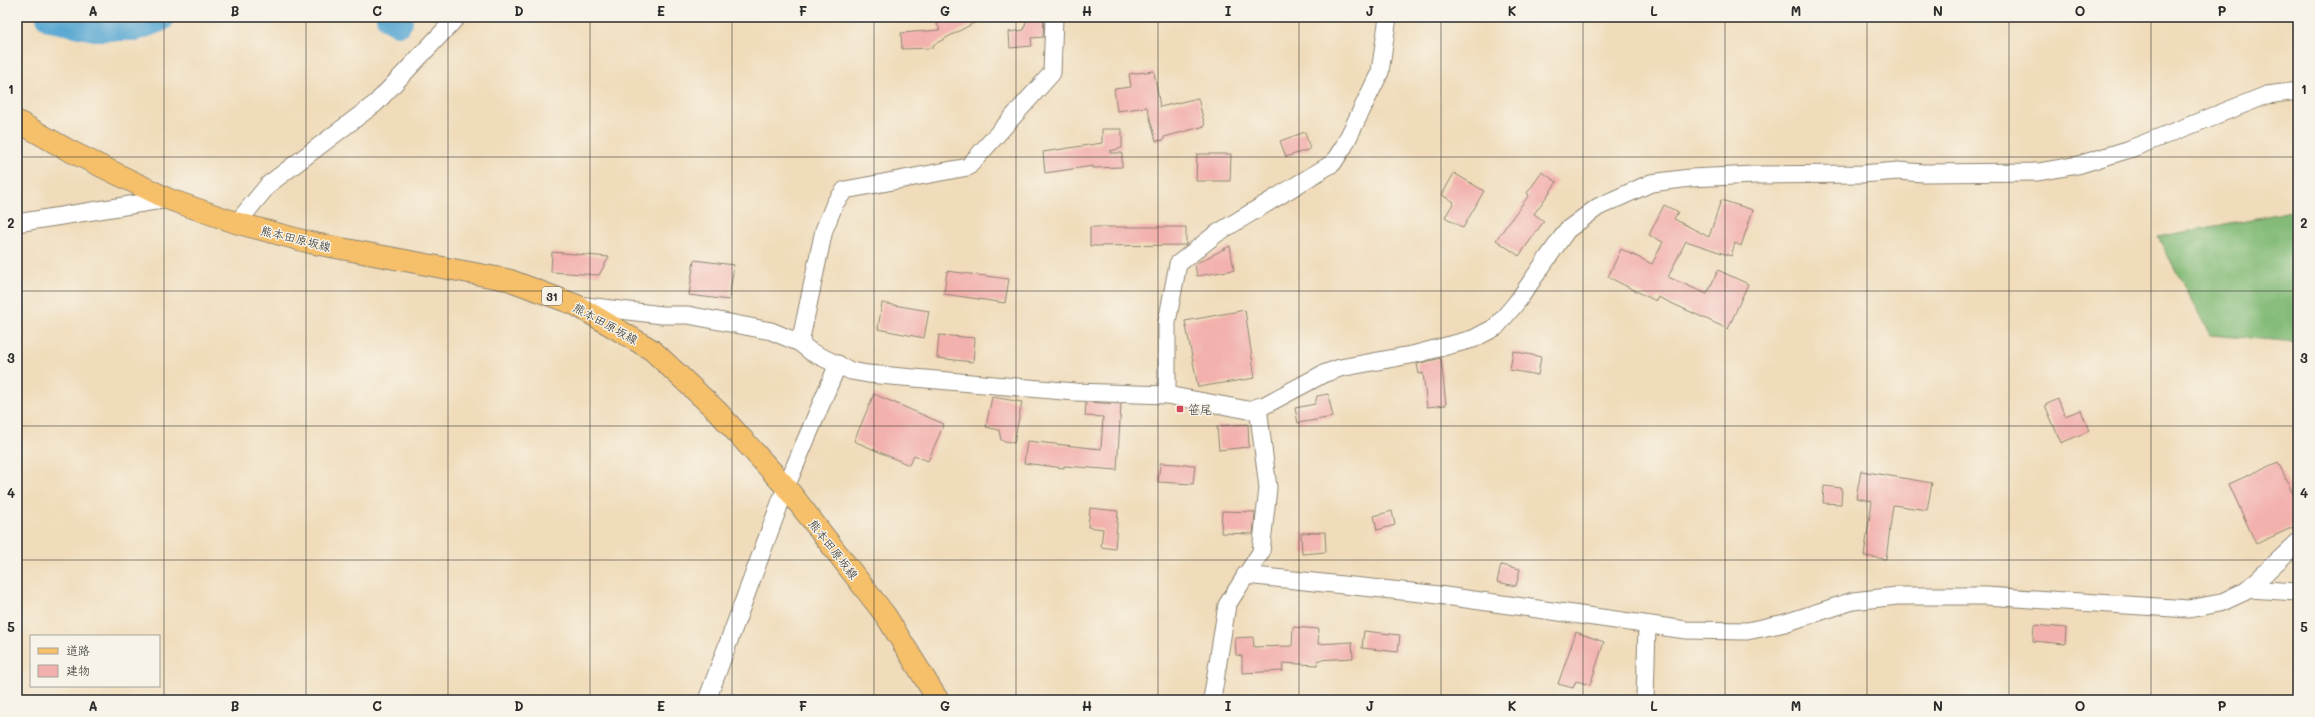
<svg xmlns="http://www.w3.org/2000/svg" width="2315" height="717" font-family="Mali,'Klee One',sans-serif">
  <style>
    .forest { fill: #84bb78; stroke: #587352 }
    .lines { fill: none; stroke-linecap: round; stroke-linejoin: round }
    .river { stroke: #59a7d2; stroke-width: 30 }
    .building { fill: #f3b1ad }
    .minor-casing { stroke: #8e8472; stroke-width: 19 }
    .major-casing { stroke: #8e8472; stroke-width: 23 }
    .minor { stroke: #fff; stroke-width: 17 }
    .major { stroke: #f6c06b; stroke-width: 21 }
    .grid { fill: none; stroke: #2b2b2b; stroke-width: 1; stroke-opacity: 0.55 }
    .poi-dot { fill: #d1495b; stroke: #f7f3e8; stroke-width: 1.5 }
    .labels { text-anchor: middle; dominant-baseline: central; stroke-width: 3; stroke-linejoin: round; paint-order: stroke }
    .shield { fill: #f7f3e8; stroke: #686764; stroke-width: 1 }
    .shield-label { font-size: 11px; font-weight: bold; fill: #2b2b2b }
    .street-label { font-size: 12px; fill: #2b2b2b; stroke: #f7f3e8 }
    .poi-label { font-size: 12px; fill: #2b2b2b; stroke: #f7f3e8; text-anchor: start }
    .neatline { fill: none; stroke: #2b2b2b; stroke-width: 1.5 }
    .grid-label { font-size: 13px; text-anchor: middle; font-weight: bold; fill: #2b2b2b }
  </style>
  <rect width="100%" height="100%" fill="#f7f3e8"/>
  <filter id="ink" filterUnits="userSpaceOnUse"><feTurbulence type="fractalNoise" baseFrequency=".025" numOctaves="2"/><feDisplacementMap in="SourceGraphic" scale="8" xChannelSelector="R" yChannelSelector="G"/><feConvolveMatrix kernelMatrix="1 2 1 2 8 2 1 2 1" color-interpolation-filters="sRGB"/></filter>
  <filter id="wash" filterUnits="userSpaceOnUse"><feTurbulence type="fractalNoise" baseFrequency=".012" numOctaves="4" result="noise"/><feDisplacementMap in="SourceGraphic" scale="16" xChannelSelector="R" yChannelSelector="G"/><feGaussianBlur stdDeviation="0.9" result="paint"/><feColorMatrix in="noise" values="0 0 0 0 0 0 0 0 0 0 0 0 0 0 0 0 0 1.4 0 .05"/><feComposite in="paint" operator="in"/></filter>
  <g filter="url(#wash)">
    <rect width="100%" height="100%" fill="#f0dcba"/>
    <!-- forest -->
    <path class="forest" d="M2298,210V342L2210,335L2158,237Z"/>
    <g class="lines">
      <!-- river -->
      <g class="river">
        <path d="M51,17L95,26H136L160,17"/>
        <path d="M391,17L398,21"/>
      </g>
    </g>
    <g id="blocks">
      <!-- building -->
      <g class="building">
        <path d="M949,17H985L933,45V48L902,49L901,33L940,30L937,24Z"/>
        <path d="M1027,17H1044L1043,37L1031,38L1032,46L1010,48L1009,32L1024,30Z"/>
        <path d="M1154,71L1160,107L1198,98L1205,126L1164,137V140L1156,141L1147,107L1117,111L1114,89L1131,87L1129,74Z"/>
        <path d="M1102,129H1122V148L1110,151V153H1122V167L1093,168V166L1045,173L1043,152L1102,143Z"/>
        <path d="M1305,132L1310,149L1286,157L1280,141Z"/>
        <path d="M1197,154H1231L1230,181H1196Z"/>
        <path d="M1542,172L1557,182L1534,214L1544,221L1519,256L1496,240L1529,195L1527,193Z"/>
        <path d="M1454,173L1484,191L1463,228L1445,217L1454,202L1442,195Z"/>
        <path d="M1721,200L1753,210L1741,246L1735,243L1731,256L1686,241L1668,277L1707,294L1718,270L1748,284L1728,329L1658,297L1656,301L1608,277L1621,249L1652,264L1663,242L1649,235L1664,205L1678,212L1674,219L1709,237Z"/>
        <path d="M1090,227H1186V245L1090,246Z"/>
        <path d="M1230,246L1234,270L1197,276L1195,264Z"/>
        <path d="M552,252L609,257L599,275L551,272Z"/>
        <path d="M694,260L734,265L729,300L689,295Z"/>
        <path d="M947,271L1009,279L1005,303L944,294Z"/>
        <path d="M882,303L929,311L924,338L878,329Z"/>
        <path d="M1245,310L1255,378L1198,387L1185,321Z"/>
        <path d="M939,335L975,338L973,362L937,358Z"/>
        <path d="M1513,351L1541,357L1538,375L1510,370Z"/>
        <path d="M1441,358L1446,405L1427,407L1423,373L1419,374L1417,364Z"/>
        <path d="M874,394L944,424L928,461L914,455L909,465L854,441Z"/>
        <path d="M1328,394L1333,417L1298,423L1295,408L1315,404L1317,396Z"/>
        <path d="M992,397L1022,402L1014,443L1001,440L999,430L986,427Z"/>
        <path d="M2058,399L2065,416L2081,410L2089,431L2061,443L2045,405Z"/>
        <path d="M1086,402L1121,404L1117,470L1064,466V468L1024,463L1027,441L1101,449L1103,417L1085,416Z"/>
        <path d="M1248,424L1249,447L1219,450L1217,426Z"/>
        <path d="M2278,462L2298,505V525L2256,544L2229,484Z"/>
        <path d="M1160,463L1195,465L1193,484L1158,482Z"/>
        <path d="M1861,471L1932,483L1927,510L1893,505L1886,559L1864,556L1872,501L1856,498Z"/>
        <path d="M1824,486L1842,488L1841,504L1823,503Z"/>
        <path d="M1090,508L1118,511L1115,549L1101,547L1103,529L1088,527Z"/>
        <path d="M1222,511L1255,512L1253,534L1221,533Z"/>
        <path d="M1392,511L1395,525L1377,530L1374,516Z"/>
        <path d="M1325,532L1326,552L1302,554L1301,533Z"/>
        <path d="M1501,565L1520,569L1516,586L1497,582Z"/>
        <path d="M2034,625L2066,628L2065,644L2033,641Z"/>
        <path d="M1293,627L1319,629L1318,644L1352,642L1353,658L1318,660L1317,665L1282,663L1283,671L1242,673V656L1236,655L1235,638L1253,637L1254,647L1292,646Z"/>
        <path d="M1364,631L1400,635L1398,652L1362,648Z"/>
        <path d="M1576,632L1604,642L1590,685L1576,681L1573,688L1558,684Z"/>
      </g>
    </g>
  </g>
  <g filter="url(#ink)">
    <use href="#blocks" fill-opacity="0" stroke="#8e8472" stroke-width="1"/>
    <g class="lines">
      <!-- minor casing -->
      <g class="minor-casing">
        <g id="minor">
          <path d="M17,223L168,199"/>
          <path d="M237,223L269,184L376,103L457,17"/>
          <path d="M578,305L662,315H688L771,331L800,343L811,352L851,371L868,374L1075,392L1167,395L1248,410L1265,405L1323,374L1340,368L1416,354L1473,339L1496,327L1517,302L1567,230L1598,207L1651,183L1690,178L1755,175L1862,174L1898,171L1923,173L2038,172L2078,165L2130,149L2267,95L2298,91"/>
          <path d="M800,343L824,230L835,203L845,190L968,167L1052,73L1054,17"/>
          <path d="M1167,395V322L1178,264L1216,234L1333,163L1344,146L1380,72L1388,17"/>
          <path d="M1245,575L1431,594L1686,630L1747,631L1785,623L1853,601L1897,596H1986L2189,609L2220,603L2246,591L2298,542"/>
          <path d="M2249,589L2298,592"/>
          <path d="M707,700L786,487L838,364"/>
          <path d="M1212,700L1227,605L1261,552L1268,488L1258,407"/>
          <path d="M1645,700L1647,625"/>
        </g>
      </g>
      <!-- major casing -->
      <g class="major-casing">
        <path id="major" d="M17,121L68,150L168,199L237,223L312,243L509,280L576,305L652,350L718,412L786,487L886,616L938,700"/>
      </g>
      <!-- minor -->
      <use href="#minor" class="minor"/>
      <!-- major -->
      <use href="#major" class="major"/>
    </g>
  </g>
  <!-- grid -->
  <path class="grid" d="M164,17V700M306,17V700M448,17V700M590,17V700M732,17V700M874,17V700M1016,17V700M1158,17V700M1299,17V700M1441,17V700M1583,17V700M1725,17V700M1867,17V700M2009,17V700M2151,17V700M17,157H2298M17,291H2298M17,426H2298M17,560H2298"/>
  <!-- markers -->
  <rect class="poi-dot" x="1176" y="405" width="8" height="8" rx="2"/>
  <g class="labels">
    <!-- shield labels -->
    <rect class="shield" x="542" y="287" width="20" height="18" rx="3"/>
    <g class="shield-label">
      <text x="552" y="296">31</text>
    </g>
    <!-- street labels -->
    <g class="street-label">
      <text transform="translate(296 238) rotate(14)">熊本田原坂線</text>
      <text transform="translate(606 323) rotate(29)">熊本田原坂線</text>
      <text transform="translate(834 549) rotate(52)">熊本田原坂線</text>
    </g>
    <!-- poi labels -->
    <g class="poi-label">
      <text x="1188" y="409">笹尾</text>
    </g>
  </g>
  <!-- margin -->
  <rect width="2315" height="717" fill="none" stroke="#f7f3e8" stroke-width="44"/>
  <!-- legend -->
  <rect x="30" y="635" width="130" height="52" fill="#f7f3e8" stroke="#a5a39c"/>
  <rect x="38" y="648" width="20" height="6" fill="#f6c06b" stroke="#a5a39c"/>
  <text x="66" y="655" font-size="12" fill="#2b2b2b">道路</text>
  <rect x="38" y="665" width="20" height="12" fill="#f3b1ad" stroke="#a5a39c"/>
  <text x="66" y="675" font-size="12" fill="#2b2b2b">建物</text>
  <rect x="22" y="22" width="2271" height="673" class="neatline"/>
  <g class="grid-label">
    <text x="93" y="16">A</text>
    <text x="235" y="16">B</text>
    <text x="377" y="16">C</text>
    <text x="519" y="16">D</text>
    <text x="661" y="16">E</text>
    <text x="803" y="16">F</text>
    <text x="945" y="16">G</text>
    <text x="1087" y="16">H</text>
    <text x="1228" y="16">I</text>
    <text x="1370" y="16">J</text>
    <text x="1512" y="16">K</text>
    <text x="1654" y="16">L</text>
    <text x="1796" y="16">M</text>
    <text x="1938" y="16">N</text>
    <text x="2080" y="16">O</text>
    <text x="2222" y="16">P</text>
    <text x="11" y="94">1</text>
    <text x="2304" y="94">1</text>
    <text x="11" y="228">2</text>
    <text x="2304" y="228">2</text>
    <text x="11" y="363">3</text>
    <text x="2304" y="363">3</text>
    <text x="11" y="498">4</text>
    <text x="2304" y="498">4</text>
    <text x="11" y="632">5</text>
    <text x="2304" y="632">5</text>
    <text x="93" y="711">A</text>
    <text x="235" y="711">B</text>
    <text x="377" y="711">C</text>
    <text x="519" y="711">D</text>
    <text x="661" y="711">E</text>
    <text x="803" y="711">F</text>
    <text x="945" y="711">G</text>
    <text x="1087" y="711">H</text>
    <text x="1228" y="711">I</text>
    <text x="1370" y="711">J</text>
    <text x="1512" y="711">K</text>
    <text x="1654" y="711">L</text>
    <text x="1796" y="711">M</text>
    <text x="1938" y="711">N</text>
    <text x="2080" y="711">O</text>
    <text x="2222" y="711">P</text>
  </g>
</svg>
